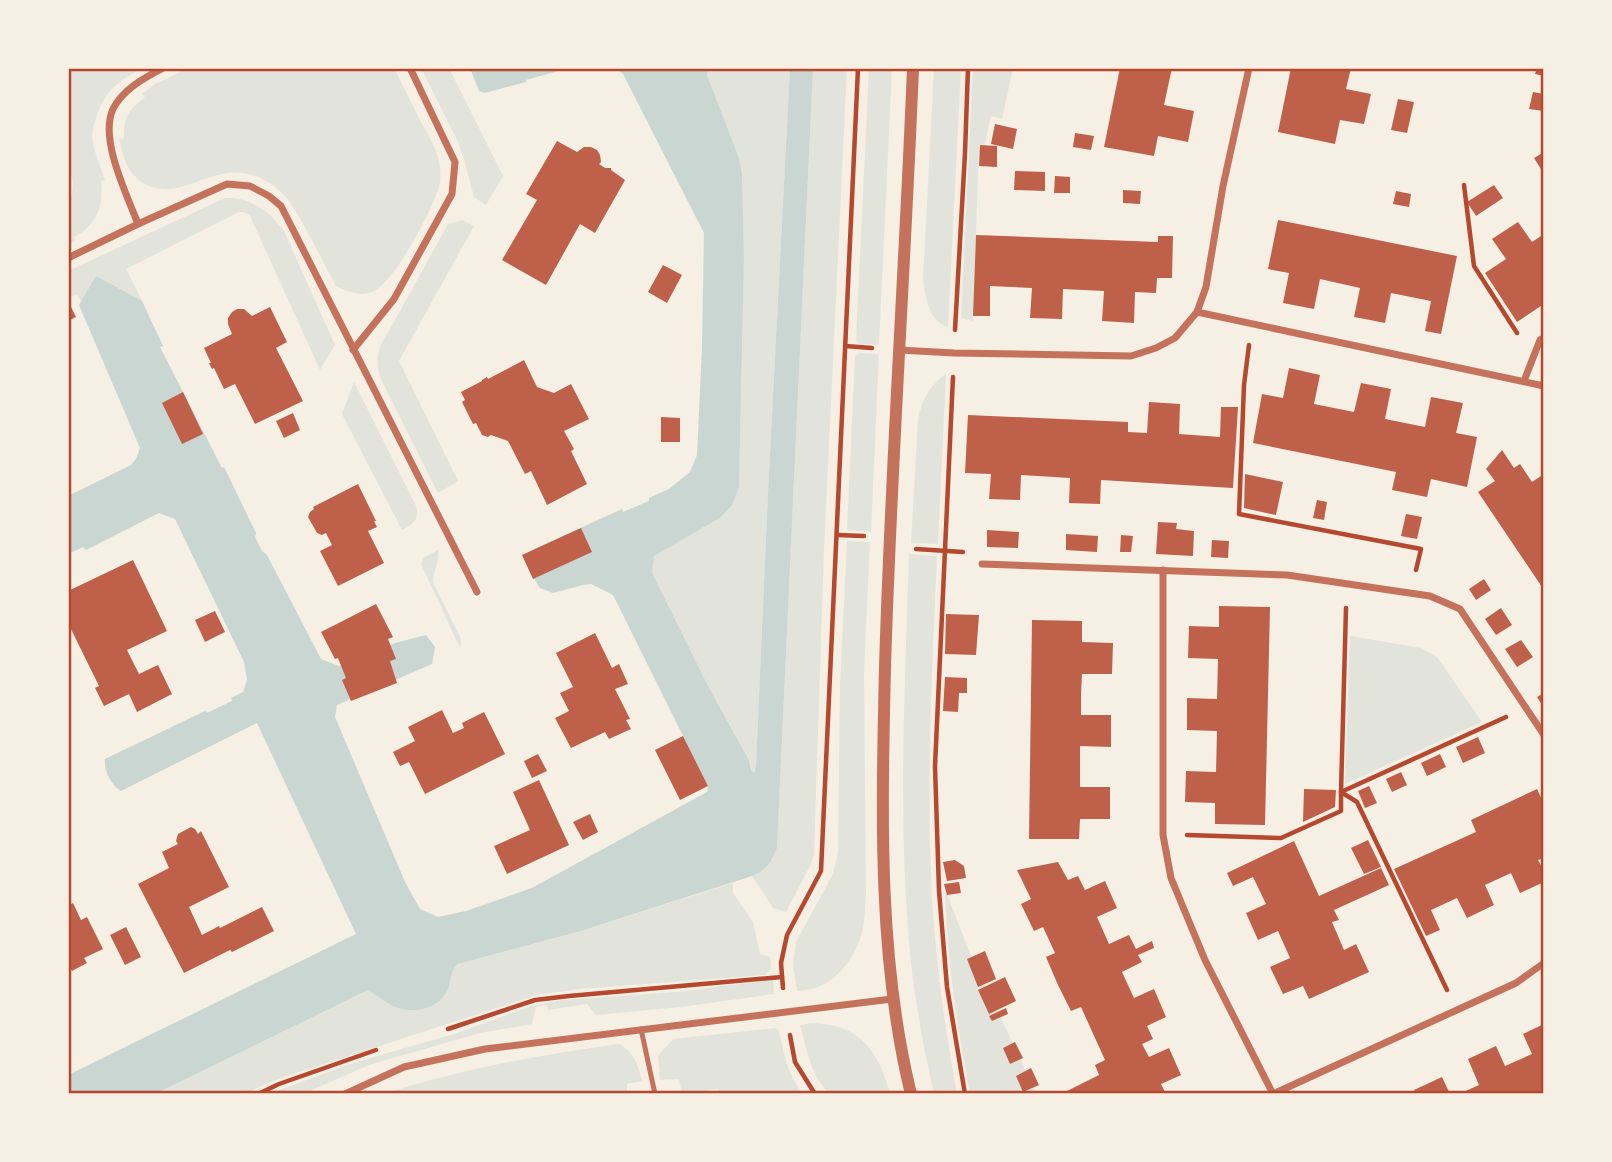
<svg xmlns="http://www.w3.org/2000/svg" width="1612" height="1162" font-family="Helvetica,sans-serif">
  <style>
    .green { fill: #e2e4dc }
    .water { fill: #c9d6d2 }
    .building { fill: #bf614a }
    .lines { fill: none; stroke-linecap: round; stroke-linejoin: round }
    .path { stroke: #b5482f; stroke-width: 4.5 }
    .service { stroke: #c5725c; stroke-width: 5 }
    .minor { stroke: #c5725c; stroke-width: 7 }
    .tertiary { stroke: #c5725c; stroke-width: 12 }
    .neatline { fill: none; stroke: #b5482f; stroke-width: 2.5 }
  </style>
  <rect width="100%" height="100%" fill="#f6efe4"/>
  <!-- green -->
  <g class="green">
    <path d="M76,68H143C119,81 107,88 97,115C95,122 92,129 92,136C93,150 101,167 105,180L101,181C104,206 97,225 74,237L75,241L68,244V200L72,196L73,181L68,165V72Z"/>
    <path d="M189,68H394C403,86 412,104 421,122C429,136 438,151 440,167C440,172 441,178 440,183C435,206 394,284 372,292C361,297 346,291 336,286C321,259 306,226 289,201C283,193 273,184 264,180C254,174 240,171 228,173C211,175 197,183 181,187C157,194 134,184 125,160C122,153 121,146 119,139L124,138C124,115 128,111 145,97L142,94L155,84Z"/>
    <path d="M421,68H449L503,176L486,205L474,197L464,159L458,142Z"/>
    <path d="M708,68H790L768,493L756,766L754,773H752L749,759L707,684L652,574L653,556L681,539L739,487L744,257L742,173L739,158L707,75Z"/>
    <path d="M813,68H847L824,550L814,855L810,866L786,912L773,908L752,876L759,873L777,848Z"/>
    <path d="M869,68H892L879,345L859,344L856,339Z"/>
    <path d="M934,68H961L948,327C928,321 926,297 923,279Z"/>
    <path d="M973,68H1013L1002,119L991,116L985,144L979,145L973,321L961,318Z"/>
    <path d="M225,198C251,197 269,211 284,231L335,345L320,370L250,216C247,212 244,212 239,212L126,269L142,301L96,277L81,302L77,294L68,298V271Z"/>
    <path d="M462,220L474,226L399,361L458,481L438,493L380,377C375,359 378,346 389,331L448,224Z"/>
    <path d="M859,353L879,354L871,532L847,530L855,356Z"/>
    <path d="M946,374L938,544L911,543L918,419C922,400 929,386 946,374Z"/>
    <path d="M354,382L416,506C420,520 413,524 402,530L342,414Z"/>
    <path d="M847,541L870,542L864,672L866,895C865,907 865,921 862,933C856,954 840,979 818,987C812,990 804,990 797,991L793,965L796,942L833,874L838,852L840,685Z"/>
    <path d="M438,550C440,561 433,570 433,582L461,639L460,648L421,564L423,558Z"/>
    <path d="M909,554L937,556C932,670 926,784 932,898C936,964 945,1029 957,1094H934C923,1044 913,993 909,942C898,813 905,683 909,554Z"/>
    <path d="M1350,636L1421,648L1437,657L1482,722L1345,784Z"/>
    <path d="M733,883V893L753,922L760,954L770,957L771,969L765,975L580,989L537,995L281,1078L243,1094H155L368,990L401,1009L448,988L452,970L458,964L581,931Z"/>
    <path d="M945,889L969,951L1035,1090L1029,1094H970C957,1026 947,959 945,889Z"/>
    <path d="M773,980L774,994L681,1007L596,1015L587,1004L548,1010L547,1005L536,1007L532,1024L480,1033L369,1065L303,1094H268L353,1063L454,1034L531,1006L562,1000L676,992Z"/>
    <path d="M811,1023C859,1024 878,1049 890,1094H830C810,1075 807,1050 800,1025Z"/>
    <path d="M776,1028L779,1031C784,1055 788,1075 803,1094H721L718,1089L682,1094L679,1079L660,1080L658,1056L673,1039Z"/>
    <path d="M619,1044C635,1053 638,1064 642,1081L627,1084V1094H384C461,1069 539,1055 619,1044Z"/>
  </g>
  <!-- water -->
  <g class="water">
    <path d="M470,68H569L526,80V82L484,93L479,91Z"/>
    <path d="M615,68H708L707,75L739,158L742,173L744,257L739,487L732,505L721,517L654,556L652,573L707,684L749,760L751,770L754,773L756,766L768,493L790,68H813L777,848L770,863L759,873L752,876L581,931L458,964C449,971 452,979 448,989C441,1006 420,1013 402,1009C391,1007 378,996 368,990L155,1094H68V1075L356,934L257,723L121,791C111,785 104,771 105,759L205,711L207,713L232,701L231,698L243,692L247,680L244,662L175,519L159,513L86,550L83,547L68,554V496L131,465L136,459L140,448L79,305L96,276L142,301L163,346L160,347L222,468L224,467L256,533L255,537L262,551L267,555L321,659L339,666L395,643L426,635L435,647L432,664L337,705L335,717L405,882L420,909L438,917L466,911L532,888L707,792L708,786L613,595L591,584L583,585L553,593L540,588C532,575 525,564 534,549L622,509L623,512L649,501V498L669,489L690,472L697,455L702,348L704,233L623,74Z"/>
  </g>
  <!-- building -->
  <g class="building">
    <path d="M1120,68H1172L1164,105L1194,111L1188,142L1158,136L1154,156L1104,147Z"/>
    <path d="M1291,68H1351L1346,89L1371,94L1364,124L1340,120L1335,144L1278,132Z"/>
    <path d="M1537,68H1544V76L1535,74Z"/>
    <path d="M1533,92L1544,94V111L1529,109Z"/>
    <path d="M1398,99L1414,102L1407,133L1391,130Z"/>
    <path d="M995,124L1017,129L1013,149L991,144Z"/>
    <path d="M1075,133L1094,136L1091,150L1073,147Z"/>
    <path d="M557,141L577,152L584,147H591L597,150L600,155L601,162L599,164L605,168H611V170L625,180L595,233L580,224L546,285L502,260L537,200L526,194Z"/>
    <path d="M980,145L997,146V167L979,166Z"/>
    <path d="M1544,152V174L1534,158Z"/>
    <path d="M1015,171L1045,172V191L1014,190Z"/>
    <path d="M1055,176L1070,177V193H1054Z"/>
    <path d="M1494,185L1503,198L1476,216L1467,202Z"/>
    <path d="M1123,190L1141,191L1140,204L1123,203Z"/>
    <path d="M1396,191L1411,194L1409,207L1393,204Z"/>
    <path d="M1278,220L1457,256L1441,334L1425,331L1431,301L1391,293L1385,323L1370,320L1354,317L1360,288L1320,279L1314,309L1283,303L1289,273L1268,269Z"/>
    <path d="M1518,222L1532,242L1544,234V304L1517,322L1485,273L1506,259L1492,239Z"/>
    <path d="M976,235L1158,242V236H1173L1172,278H1157L1156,293L1135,292L1134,323L1102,321L1104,291L1063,289L1062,319L1030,318L1032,288L990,286V316H973Z"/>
    <path d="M663,265L682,275L667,303L648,292Z"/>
    <path d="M68,301L76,317L68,321Z"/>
    <path d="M270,307L287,342L276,348L303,401L255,424L235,384L224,389L214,368L212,369L209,363H211L204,348L232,334L228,324V318L232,312L237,309H244L252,316Z"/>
    <path d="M524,360L537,387L554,393L571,384L589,419L564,431L574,449L571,451L587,484L547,505L531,471L525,474L508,441L491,435L488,437L482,435L476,423L473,424L462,402L465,400L461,392L482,381V380L487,377L488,379Z"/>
    <path d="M1289,368L1320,375L1314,404L1354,412L1361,383L1391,389L1385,419L1425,427L1431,397L1463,403L1456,433L1477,437L1467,487L1431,479L1427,497L1392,490L1396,472L1253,443L1262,394L1283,398Z"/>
    <path d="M183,392L203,434L182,444L162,403Z"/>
    <path d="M1149,402L1180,404L1179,434L1220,437L1221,407H1238L1233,488L1101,480L1100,504L1069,503L1070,478L1021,475L1020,500L989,499L991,474L965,473L968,415L1128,422V432L1147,433Z"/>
    <path d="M293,413L300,430L284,438L276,421Z"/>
    <path d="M661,417L680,418V442H661Z"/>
    <path d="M1502,450L1514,468L1520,464L1532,482L1544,474V590L1478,492L1495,481L1486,469Z"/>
    <path d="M1245,474L1283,482L1276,515L1244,508Z"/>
    <path d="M358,484L376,521H374L377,527L368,531L384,563L338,586L320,551L332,545L326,533L322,535L317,533L308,517L310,512L314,509L313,507Z"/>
    <path d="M1317,500L1327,502L1324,520L1313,518Z"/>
    <path d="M1406,514L1422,517L1417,539L1401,536Z"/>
    <path d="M1158,522L1177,523L1176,529L1194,531L1193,556L1156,554Z"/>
    <path d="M581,528L592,552L533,579L522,555Z"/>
    <path d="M987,530L1019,532L1018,548L987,547Z"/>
    <path d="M1066,534L1098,536L1097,552L1066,550Z"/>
    <path d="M1121,535L1133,536L1131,552H1120Z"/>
    <path d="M1212,540L1229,541L1228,558L1211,557Z"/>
    <path d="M133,560L167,631L127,650L139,674L158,665L172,694L137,712L129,694L104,706L95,688L99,686L68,623V591Z"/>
    <path d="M1484,579L1491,590L1476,600L1469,589Z"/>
    <path d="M376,604L393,637L388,639L396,659L390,661L397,683L351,701L342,680L346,678L338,658L335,659L321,632Z"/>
    <path d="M1219,606L1270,607L1265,825L1215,824V803L1185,802L1186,771L1216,772L1217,731L1187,730V698L1217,699L1218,659L1188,658L1189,626L1219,627Z"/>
    <path d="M1501,608L1512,625L1496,635L1485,619Z"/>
    <path d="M215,611L225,632L205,642L195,620Z"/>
    <path d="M946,614L979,615L976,655L945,654Z"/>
    <path d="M1032,620L1082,621V642L1113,643L1112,674H1082L1081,694V715H1111V747L1080,746V787H1110V819H1080L1079,839H1029Z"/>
    <path d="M595,633L612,668L619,664L628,684L615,689L630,719L626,720L631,729L609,739L605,732L571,748L555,718L569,711L560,693L573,687L556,653Z"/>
    <path d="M1521,640L1533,657L1517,667L1505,649Z"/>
    <path d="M945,677L967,678V693H959L958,712L943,711Z"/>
    <path d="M1544,693V708L1537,697Z"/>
    <path d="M442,710L453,733L464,728L462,723L484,712L505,754L425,794L409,762L400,766L393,752L415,741L408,727Z"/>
    <path d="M683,736L708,786L680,800L655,750Z"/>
    <path d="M1478,737L1485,753L1463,763L1456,747Z"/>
    <path d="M538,754L547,771L532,778L524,761Z"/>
    <path d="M1440,754L1446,767L1427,776L1421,763Z"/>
    <path d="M1401,772L1407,785L1392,792L1386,779Z"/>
    <path d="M539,780L569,845L507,874L494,846L530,830L513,792Z"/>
    <path d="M1369,786L1377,803L1365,808L1358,791Z"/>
    <path d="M1304,789L1336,790L1335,807L1303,822Z"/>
    <path d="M1537,789L1544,804V858L1538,860L1544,871V882L1520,893L1511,873L1485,885L1494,905L1467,918L1457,898L1431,910L1440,930L1426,936L1394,869L1476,832L1471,820Z"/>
    <path d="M590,814L598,832L583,840L573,822Z"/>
    <path d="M191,827L195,829L198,834L201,831L229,887L189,907L202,935L219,926L220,928L262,907L274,931L232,952L230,950L184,973L138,884L169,868L162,852L178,844L176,841L178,834Z"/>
    <path d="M1368,840L1381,867L1364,874L1351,848Z"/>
    <path d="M1294,841L1319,896L1381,868L1389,885L1334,910L1339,920L1332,922L1344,950L1356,944L1369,972L1309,999L1303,986L1283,994L1270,967L1290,958L1278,931L1258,940L1246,913L1266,904L1253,877L1233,886L1227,873Z"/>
    <path d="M955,860L964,866L966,878L947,881L943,862Z"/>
    <path d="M1058,862L1068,880L1078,876L1085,890L1105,881L1117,908L1097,917L1109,944L1129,935L1136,949L1152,941L1154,948L1138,955L1142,962L1122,972L1134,998L1154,989L1166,1017L1147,1026L1153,1039L1142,1044L1149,1057L1169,1048L1181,1075L1161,1084L1166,1094H1068L1067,1091L1099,1075L1095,1065L1105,1060L1081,1007L1071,1011L1058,985L1046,957L1055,953L1043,927L1034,931L1021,904L1031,899L1017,870Z"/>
    <path d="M959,882L961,893L947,895L944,884Z"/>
    <path d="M73,903L81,920L87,917L103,949L84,958L87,963L72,971L69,966H68V906Z"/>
    <path d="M126,927L141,957L125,965L110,935Z"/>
    <path d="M985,951L996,979L978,987L967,959Z"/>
    <path d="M1005,977L1016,1001L989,1014L978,990Z"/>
    <path d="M1006,1008L1008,1014L992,1021L989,1016Z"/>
    <path d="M1544,1024V1094H1459L1479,1085L1468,1059L1496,1046L1505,1066L1532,1054L1523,1034Z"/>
    <path d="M1015,1042L1023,1058L1010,1064L1003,1048Z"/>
    <path d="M1031,1068L1039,1085L1023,1092L1016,1076Z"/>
    <path d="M1442,1077L1450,1094H1416L1414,1090Z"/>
  </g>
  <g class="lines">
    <!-- path -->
    <g class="path">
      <path d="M1464,185L1474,266L1517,333"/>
      <path d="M955,330L965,153L968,68"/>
      <path d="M1249,345L1244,385L1239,514L1421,549L1416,570"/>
      <path d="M845,346L872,348"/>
      <path d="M953,377L935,766L939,891L947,987L965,1094"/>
      <path d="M837,535L864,536"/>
      <path d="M916,549L963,552"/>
      <path d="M1346,608L1341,792L1357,802L1447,990"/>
      <path d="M1187,835L1281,838L1341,811V792L1506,717"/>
      <path d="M783,988L781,963L787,935L821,871L858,68"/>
      <path d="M448,1029L535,1000L569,996L782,977"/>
      <path d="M790,1035L795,1062L815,1094"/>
      <path d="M258,1094L279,1084L376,1050"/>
    </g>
    <!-- service -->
    <path class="service" d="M641,1029L655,1094"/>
    <!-- minor -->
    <g class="minor">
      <path d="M138,224C127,195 99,139 113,109C123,89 144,78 163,68"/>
      <path d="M68,258L138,224L227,184L250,186L269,196L281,206L477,592"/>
      <path d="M1197,312L1544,386"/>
      <path d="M353,350L394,299L452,194L455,162L410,68"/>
      <path d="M899,350L954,353L1131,356L1156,348L1175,338L1197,312L1206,287L1223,186L1249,68"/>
      <path d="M1524,381L1540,340L1544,338"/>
      <path d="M982,564L1287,575L1430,596L1460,609L1544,735"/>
      <path d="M1163,570V835L1171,878L1205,960L1273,1094"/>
      <path d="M345,1094L404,1067L485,1049L892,999"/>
      <path d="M1273,1094L1516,983L1544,963"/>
    </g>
    <!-- tertiary -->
    <path class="tertiary" d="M911,1094C877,956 882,807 885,667C891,467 905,268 913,68"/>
  </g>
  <!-- border -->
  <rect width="1612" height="1162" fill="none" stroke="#f6efe4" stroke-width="140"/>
  <rect x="70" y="70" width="1472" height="1022" class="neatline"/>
</svg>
